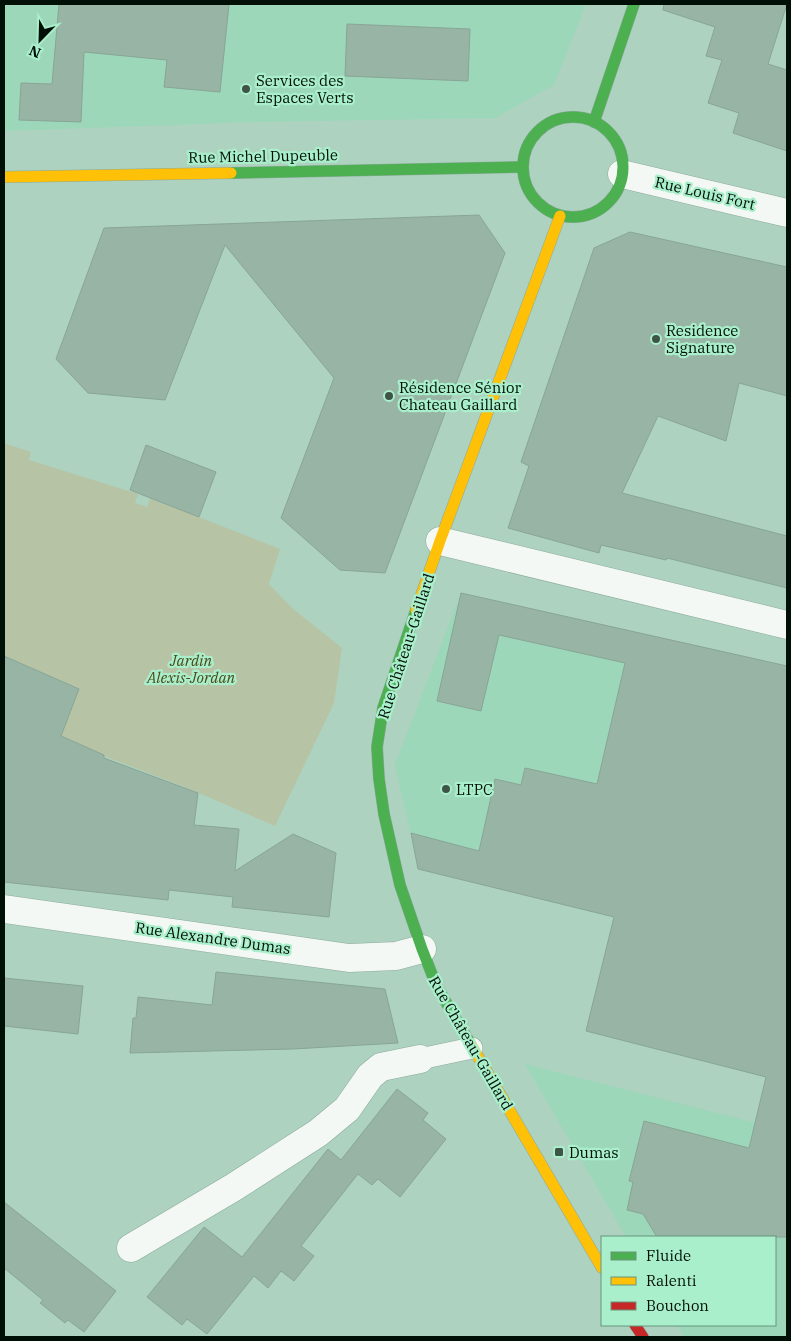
<svg xmlns="http://www.w3.org/2000/svg" width="791" height="1341" font-family="'IBM Plex Serif',serif">
  <style>
    .built { fill: #9cd7b9 }
    .green { fill: #b6c4a5 }
    .building { fill: #97b4a5; stroke: #88a596 }
    .lines { fill: none; stroke-linecap: round; stroke-linejoin: round }
    .lane-casing { stroke: #8caa9b; stroke-width: 22 }
    .street-casing { stroke: #8caa9b; stroke-width: 29 }
    .fast-casing { stroke: #8caa9b; stroke-width: 12 }
    .slow-casing { stroke: #8caa9b; stroke-width: 12 }
    .jam-casing { stroke: #8caa9b; stroke-width: 12 }
    .lane { stroke: #f3f8f5; stroke-width: 21 }
    .street { stroke: #f3f8f5; stroke-width: 28 }
    .fast { stroke: #4caf50; stroke-width: 11 }
    .slow { stroke: #ffc107; stroke-width: 11 }
    .jam { stroke: #c62828; stroke-width: 11 }
    .poi-dot { fill: #3d5447; stroke: #aaefcb; stroke-width: 2 }
    .labels { text-anchor: middle; dominant-baseline: central; stroke-width: 4.5; stroke-linejoin: round; paint-order: stroke }
    .poi-label { font-size: 15px; fill: #001006; stroke: #aaefcb; text-anchor: start }
    .street-label { font-size: 15px; fill: #001006; stroke: #aaefcb }
    .park-label { font-size: 15px; font-style: italic; fill: #4d4717; stroke: #aaefcb }
  </style>
  <rect width="100%" height="100%" fill="#add2bf"/>
  <!-- built -->
  <g class="built">
    <path d="M4,4H586L554,85L495,118L256,122L4,131Z"/>
    <path d="M461,593L787,666V959L419,869L395,765Z"/>
    <path d="M525,1064L787,1131V1337H684L677,1325H775V1237H626Z"/>
  </g>
  <!-- green -->
  <path class="green" d="M4,443L31,452L29,460L138,494L135,503L147,507L150,498L280,549L269,584L292,608L342,648L334,703L275,826L185,787L104,756L61,736L79,689L4,656Z"/>
  <!-- building -->
  <g class="building">
    <path d="M59,4H229L220,92L164,87L167,60L84,52L81,122L19,120L21,83L52,84Z"/>
    <path d="M664,4H787L768,64L787,70V151L733,133L739,113L708,103L722,60L706,56L715,27L663,10Z"/>
    <path d="M347,24L470,29L468,81L345,76Z"/>
    <path d="M479,215L505,253L385,573L340,570L281,518L334,378L225,245L165,400L88,393L56,359L104,228Z"/>
    <path d="M630,232L787,267V396L739,383L726,441L658,416L622,493L787,536V588L667,558L666,560L601,545L599,553L508,528L529,466L521,462L594,248Z"/>
    <path d="M146,445L216,472L199,517L130,490Z"/>
    <path d="M461,593L787,666V1237H657L643,1214L627,1210L633,1182L629,1181L644,1121L749,1148L766,1077L586,1031L614,917L418,869L411,833L479,851L495,779L521,785L525,768L597,784L625,663L499,635L481,711L437,701Z"/>
    <path d="M4,656L79,689L61,736L104,755V758L198,793L194,825L239,829L235,871L293,834L336,853L329,917L232,907L233,897L169,890L168,900L4,882Z"/>
    <path d="M216,972L385,989L398,1043L293,1049L130,1053L133,1018H136L138,997L212,1005Z"/>
    <path d="M4,978L83,986L78,1034L4,1026Z"/>
    <path d="M397,1089L428,1113L423,1120L446,1139L400,1197L378,1179L372,1185L358,1174L301,1246L314,1256L294,1281L281,1271L268,1288L254,1276L207,1334L187,1319L182,1325L147,1297L204,1227L242,1257L328,1149L341,1160Z"/>
    <path d="M4,1202L116,1291L84,1332L68,1320L65,1323L40,1303L43,1300L4,1268Z"/>
  </g>
  <g class="lines">
    <!-- lane casing -->
    <g class="lane-casing">
      <path id="lane" d="M420,1059L472,1048"/>
    </g>
    <!-- street casing -->
    <g class="street-casing">
      <g id="street">
        <path d="M622,174L787,213"/>
        <path d="M440,541L787,625"/>
        <path d="M4,909L349,958L396,956L422,949"/>
        <path d="M131,1248L234,1187L318,1133L347,1109L370,1076L381,1067L420,1059"/>
      </g>
    </g>
    <!-- fast casing -->
    <g class="fast-casing">
      <g id="fast">
        <circle cx="573" cy="167" r="50"/>
        <path d="M594,122L634,4"/>
        <path d="M231,173L522,167"/>
        <path d="M416,610L383,708L377,747L379,779L384,814L400,885L422,949L437,987L470,1043"/>
      </g>
    </g>
    <!-- slow casing -->
    <g class="slow-casing">
      <g id="slow">
        <path d="M4,177L231,173"/>
        <path d="M416,610L440,541L560,216"/>
        <path d="M470,1043L602,1268"/>
      </g>
    </g>
    <!-- jam casing -->
    <g class="jam-casing">
      <path id="jam" d="M635,1325L643,1337"/>
    </g>
    <!-- lane -->
    <use href="#lane" class="lane"/>
    <!-- street -->
    <use href="#street" class="street"/>
    <!-- fast -->
    <use href="#fast" class="fast"/>
    <!-- slow -->
    <use href="#slow" class="slow"/>
    <!-- jam -->
    <use href="#jam" class="jam"/>
  </g>
  <!-- markers -->
  <g class="poi-dot">
    <circle cx="246" cy="89" r="5"/>
    <circle cx="656" cy="339" r="5"/>
    <circle cx="389" cy="396" r="5"/>
    <circle cx="446" cy="789" r="5"/>
    <rect x="554" y="1147" width="10" height="10" rx="2.5"/>
  </g>
  <g class="labels">
    <!-- poi labels -->
    <g class="poi-label">
      <text x="256" y="80">Services des<tspan x="256" dy="17">Espaces Verts</tspan></text>
      <text x="666" y="330">Residence<tspan x="666" dy="17">Signature</tspan></text>
      <text x="399" y="387">Résidence Sénior<tspan x="399" dy="17">Chateau Gaillard</tspan></text>
      <text x="456" y="789">LTPC</text>
      <text x="569" y="1152">Dumas</text>
    </g>
    <!-- street labels -->
    <g class="street-label">
      <text transform="translate(263 156) rotate(-1)">Rue Michel Dupeuble</text>
      <text transform="translate(705 193) rotate(13)">Rue Louis Fort</text>
      <text transform="translate(406 646) rotate(-72)">Rue Château-Gaillard</text>
      <text transform="translate(213 938) rotate(8)">Rue Alexandre Dumas</text>
      <text transform="translate(471 1043) rotate(60)">Rue Château-Gaillard</text>
    </g>
    <!-- park labels -->
    <g class="park-label">
      <text x="191" y="660">Jardin<tspan x="191" dy="17">Alexis-Jordan</tspan></text>
    </g>
  </g>
  <!-- border -->
  <rect width="791" height="1341" fill="none" stroke="#001006" stroke-width="10"/>
  <!-- legend -->
  <rect x="601" y="1236" width="175" height="90" fill="#aaefcb" stroke="#66967c"/>
  <rect x="611" y="1252" width="25" height="8" fill="#4caf50" stroke="#66967c"/>
  <text x="646" y="1261" font-size="15" fill="#001006">Fluide</text>
  <rect x="611" y="1277" width="25" height="8" fill="#ffc107" stroke="#66967c"/>
  <text x="646" y="1286" font-size="15" fill="#001006">Ralenti</text>
  <rect x="611" y="1302" width="25" height="8" fill="#c62828" stroke="#66967c"/>
  <text x="646" y="1311" font-size="15" fill="#001006">Bouchon</text>
  <!-- north arrow -->
  <g transform="translate(40 40) rotate(203)" stroke="#aaefcb" stroke-width="4" paint-order="stroke">
  <path d="M0-4L9 19L0 12L-9 19Z" fill="#001006"/>
  <text y="-8" font-size="14" font-weight="bold" text-anchor="middle" fill="#001006">N</text>
  </g>
</svg>
